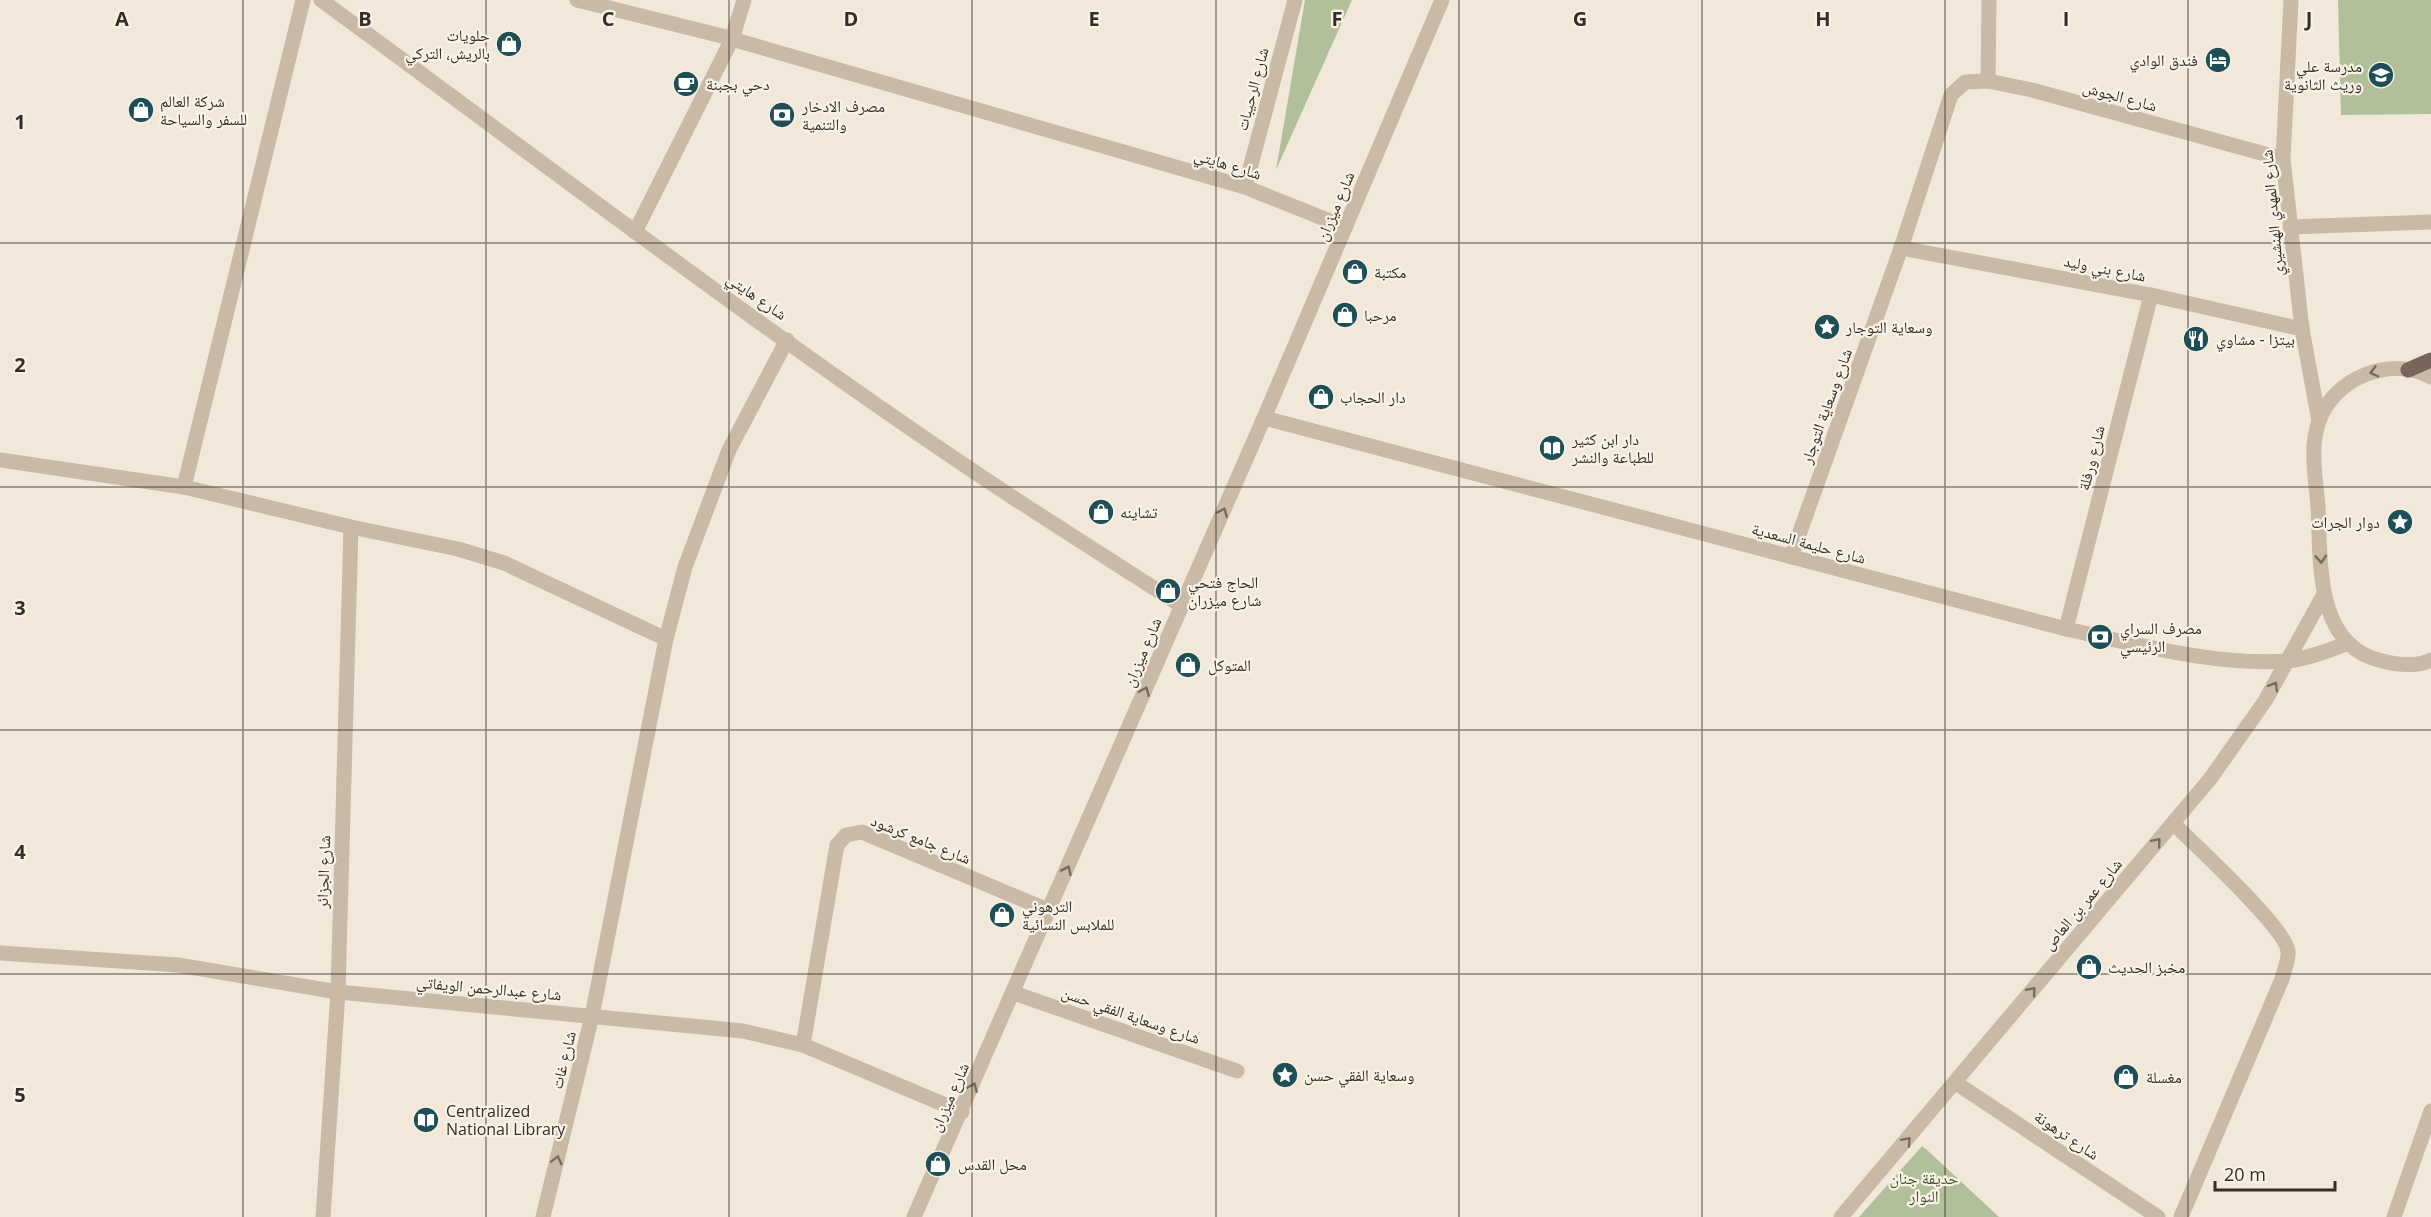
<svg xmlns="http://www.w3.org/2000/svg" width="2431" height="1217" font-family="'Open Sans','Noto Naskh Arabic',sans-serif">
  <style>
    .green { fill: #b1c09b }
    .lines { fill: none; stroke-linecap: round; stroke-linejoin: round }
    .minor { stroke: #c9b9a7; stroke-width: 15 }
    .major { stroke: #776559; stroke-width: 15 }
    .oneway { stroke: #786c61 }
    .grid { fill: none; stroke: #352d27; stroke-width: 1.5; stroke-opacity: 0.55 }
    .labels { text-anchor: middle; dominant-baseline: central; stroke-width: 4.5; stroke-linejoin: round; paint-order: stroke }
    .poi-label { font-size: 16px; fill: #352d27; stroke: #f9f2e7; text-anchor: start }
    .street-label { font-size: 16px; fill: #352d27; stroke: #f9f2e7 }
    .park-label { font-size: 16px; fill: #42532c; stroke: #f9f2e7 }
    .grid-label { font-size: 20px; text-anchor: middle; font-weight: bold; fill: #352d27; stroke: #f9f2e7; stroke-width: 4.5; stroke-linejoin: round; paint-order: stroke }
  </style>
  <rect width="100%" height="100%" fill="#f1e8da"/>
  <!-- green -->
  <g class="green">
    <path d="M1305,0H1352L1276,170Z"/>
    <path d="M2338,0H2431V114L2341,115Z"/>
    <path d="M1922,1146L1927,1150L1999,1217H1859Z"/>
  </g>
  <g class="lines">
    <!-- minor -->
    <g class="minor">
      <path d="M321,0C540,160 756,326 982,477C1048,521 1115,563 1182,606"/>
      <path d="M577,0L718,35L1245,187L1345,227"/>
      <path d="M2291,0L2283,159L2302,329L2319,421"/>
      <path d="M1988,81L1989,0"/>
      <path d="M1245,187L1295,0"/>
      <path d="M2290,227L2431,222"/>
      <path d="M635,232L732,39L744,0"/>
      <path d="M1901,248L2151,295L2302,329"/>
      <path d="M2431,377C2390,355 2334,378 2319,421C2309,448 2316,480 2318,507C2321,561 2314,646 2382,661C2398,665 2416,667 2431,660"/>
      <path d="M1264,418L2066,629C2135,644 2216,666 2287,661C2308,659 2329,650 2349,643"/>
      <path d="M0,460L184,487L351,527L458,549L504,563L666,639"/>
      <path d="M184,487L303,0"/>
      <path d="M1791,557L1901,248L1951,95L1965,82L1988,81L2032,90L2283,159"/>
      <path d="M2066,629L2151,295"/>
      <path d="M2173,823C2194,844 2286,928 2288,951C2289,959 2284,971 2282,979L2181,1217"/>
      <path d="M0,953L178,965L338,992L743,1031L803,1045L962,1112"/>
      <path d="M1014,993L1237,1071"/>
      <path d="M803,1045L837,845L846,835L862,832L1050,911"/>
      <path d="M1956,1083L2158,1217"/>
      <path d="M323,1217L338,992L351,527"/>
      <path d="M543,1217L592,1016L666,639L685,567L729,450L787,340"/>
      <path d="M914,1217L1264,418L1442,0"/>
      <path d="M1841,1217L2210,779L2265,701L2323,596"/>
      <path d="M2394,1217L2431,1111"/>
    </g>
    <!-- major -->
    <path class="major" d="M2408,370L2431,360"/>
  </g>
  <!-- one-way arrows -->
  <defs><path id="oneway-chevron" d="M-2-3.5L2.5 0L-2 3.5" fill="none" stroke-width="1.6" stroke-linecap="round" stroke-linejoin="round" transform="scale(1.5)"/></defs>
  <g class="oneway">
    <use href="#oneway-chevron" transform="translate(2374 372) rotate(165)"/>
    <use href="#oneway-chevron" transform="translate(1223 512) rotate(-66)"/>
    <use href="#oneway-chevron" transform="translate(2321 559) rotate(86)"/>
    <use href="#oneway-chevron" transform="translate(2274 686) rotate(-59)"/>
    <use href="#oneway-chevron" transform="translate(1145 691) rotate(-67)"/>
    <use href="#oneway-chevron" transform="translate(2157 842) rotate(-50)"/>
    <use href="#oneway-chevron" transform="translate(1067 870) rotate(-66)"/>
    <use href="#oneway-chevron" transform="translate(2032 991) rotate(-50)"/>
    <use href="#oneway-chevron" transform="translate(973 1087) rotate(-67)"/>
    <use href="#oneway-chevron" transform="translate(1907 1141) rotate(-49)"/>
    <use href="#oneway-chevron" transform="translate(557 1160) rotate(-76)"/>
  </g>
  <!-- grid -->
  <path class="grid" d="M243,0V1217M486,0V1217M729,0V1217M972,0V1217M1216,0V1217M1459,0V1217M1702,0V1217M1945,0V1217M2188,0V1217M0,243H2431M0,487H2431M0,730H2431M0,974H2431"/>
  <!-- icons -->
  <defs>
    <g id="shop-disc" transform="scale(1.35)"><circle r="9.5" fill="#1e4e56" stroke="#f9f2e7"/><path d="M-5-2.5h2.3a2.7 3.5 0 0 1 5.4 0H5L5.5 6h-11ZM-1.5-2.5h3a1.5 2.3 0 0 0-3 0Z" fill="#fff"/></g>
    <g id="hotel-disc" transform="scale(1.35)"><circle r="9.5" fill="#1e4e56" stroke="#f9f2e7"/><path d="M-6-4.5h1.5V1H6V5H4.5V3h-9V5H-6ZM-4 0a1.8 1.8 0 1 1 3.6 0ZM.5 0V-2.5h3Q6-2.5 6 0Z" fill="#fff"/></g>
    <g id="school-disc" transform="scale(1.35)"><circle r="9.5" fill="#1e4e56" stroke="#f9f2e7"/><path d="M0-5L7-2L0 1L-7-2ZM-4 1L0 2.5L4 1V4Q0 6-4 4Z" fill="#fff"/></g>
    <g id="cafe-disc" transform="scale(1.35)"><circle r="9.5" fill="#1e4e56" stroke="#f9f2e7"/><path d="M-5.5-4.5H6V0H3Q3 3.5 0 3.5H-2.5Q-5.5 3.5-5.5 0ZM3-3.2v2h1.7v-2ZM-6 4.5H4V6H-6Z" fill="#fff"/></g>
    <g id="bank-disc" transform="scale(1.35)"><circle r="9.5" fill="#1e4e56" stroke="#f9f2e7"/><path d="M-6-4H6V4H-6ZM0-2.3a2.3 2.3 0 1 0 0 4.6a2.3 2.3 0 1 0 0-4.6Z" fill="#fff"/></g>
    <g id="sight-disc" transform="scale(1.35)"><circle r="9.5" fill="#1e4e56" stroke="#f9f2e7"/><path d="M0-6L1.8-2.2L6-1.7L2.9 1.2L3.7 5.4L0 3.3L-3.7 5.4L-2.9 1.2L-6-1.7L-1.8-2.2Z" fill="#fff"/></g>
    <g id="restaurant-disc" transform="scale(1.35)"><circle r="9.5" fill="#1e4e56" stroke="#f9f2e7"/><path d="M-5-6h1v4h1v-4h1v4h1v-4h1v5L-1.5 .5V6h-2V.5L-5-1ZM5-6V6H3V1.5H1.5Q1.5-4 5-6Z" fill="#fff"/></g>
    <g id="library-disc" transform="scale(1.35)"><circle r="9.5" fill="#1e4e56" stroke="#f9f2e7"/><path d="M-6-4Q-3-5.5-.7-3.5V5Q-3 3-6 4ZM6-4Q3-5.5 .7-3.5V5Q3 3 6 4Z" fill="#fff"/></g>
  </defs>
  <g fill-rule="evenodd">
    <use href="#shop-disc" x="509" y="44"/>
    <use href="#hotel-disc" x="2218" y="60"/>
    <use href="#school-disc" x="2381" y="75"/>
    <use href="#cafe-disc" x="686" y="84"/>
    <use href="#shop-disc" x="141" y="110"/>
    <use href="#bank-disc" x="782" y="115"/>
    <use href="#shop-disc" x="1355" y="272"/>
    <use href="#shop-disc" x="1345" y="315"/>
    <use href="#sight-disc" x="1827" y="327"/>
    <use href="#restaurant-disc" x="2196" y="339"/>
    <use href="#shop-disc" x="1321" y="397"/>
    <use href="#library-disc" x="1552" y="448"/>
    <use href="#shop-disc" x="1101" y="512"/>
    <use href="#sight-disc" x="2400" y="522"/>
    <use href="#shop-disc" x="1168" y="591"/>
    <use href="#bank-disc" x="2100" y="637"/>
    <use href="#shop-disc" x="1188" y="665"/>
    <use href="#shop-disc" x="1002" y="915"/>
    <use href="#shop-disc" x="2089" y="967"/>
    <use href="#sight-disc" x="1285" y="1075"/>
    <use href="#shop-disc" x="2126" y="1077"/>
    <use href="#library-disc" x="426" y="1120"/>
    <use href="#shop-disc" x="938" y="1164"/>
  </g>
  <g class="labels">
    <!-- poi labels -->
    <g class="poi-label">
      <text x="490" y="35" text-anchor="end">حلويات<tspan x="490" dy="18">بالريش، التركي</tspan></text>
      <text x="2198" y="60" text-anchor="end">فندق الوادي</text>
      <text x="2362" y="66" text-anchor="end">مدرسة علي<tspan x="2362" dy="18">وريث الثانوية</tspan></text>
      <text x="706" y="84">دحي بجبنة</text>
      <text x="160" y="101">شركة العالم<tspan x="160" dy="18">للسفر والسياحة</tspan></text>
      <text x="802" y="106">مصرف الادخار<tspan x="802" dy="18">والتنمية</tspan></text>
      <text x="1374" y="272">مكتبة</text>
      <text x="1364" y="315">مرحبا</text>
      <text x="1846" y="327">وسعاية التوجار</text>
      <text x="2216" y="339">بيتزا - مشاوي</text>
      <text x="1340" y="397">دار الحجاب</text>
      <text x="1572" y="439">دار ابن كثير<tspan x="1572" dy="18">للطباعة والنشر</tspan></text>
      <text x="1120" y="512">تشاينه</text>
      <text x="2380" y="522" text-anchor="end">دوار الجرات</text>
      <text x="1188" y="582">الحاج فتحي<tspan x="1188" dy="18">شارع ميزران</tspan></text>
      <text x="2120" y="628">مصرف السراي<tspan x="2120" dy="18">الرئيسي</tspan></text>
      <text x="1208" y="665">المتوكل</text>
      <text x="1022" y="906">الترهوني<tspan x="1022" dy="18">للملابس النسائية</tspan></text>
      <text x="2108" y="967">مخبز الحديث</text>
      <text x="1304" y="1075">وسعاية الفقي حسن</text>
      <text x="2146" y="1077">مغسلة</text>
      <text x="446" y="1111">Centralized<tspan x="446" dy="18">National Library</tspan></text>
      <text x="958" y="1164">محل القدس</text>
    </g>
    <!-- street labels -->
    <g class="street-label">
      <text transform="translate(1252 89) rotate(-75)">شارع الرحيبات</text>
      <text transform="translate(2120 96) rotate(15)">شارع الجوش</text>
      <text transform="translate(1228 164) rotate(17)">شارع هايتي</text>
      <text transform="translate(1335 206) rotate(-67)">شارع ميزران</text>
      <text transform="translate(2272 213) rotate(-95)">شارع المهدي الهنشيري</text>
      <text transform="translate(2105 268) rotate(11)">شارع بني وليد</text>
      <text transform="translate(757 296) rotate(35)">شارع هايتي</text>
      <text transform="translate(1826 406) rotate(-70)">شارع وسعاية التوجار</text>
      <text transform="translate(2091 458) rotate(-76)">شارع ورفلة</text>
      <text transform="translate(1809 543) rotate(15)">شارع حليمة السعدية</text>
      <text transform="translate(1142 652) rotate(-67)">شارع ميزران</text>
      <text transform="translate(921 839) rotate(22)">شارع جامع كرشود</text>
      <text transform="translate(323 872) rotate(-88)">شارع الجزائر</text>
      <text transform="translate(2082 904) rotate(-50)">شارع عمر بن العاص</text>
      <text transform="translate(489 988) rotate(5)">شارع عبدالرحمن الويفاتي</text>
      <text transform="translate(1131 1015) rotate(19)">شارع وسعاية الفقي حسن</text>
      <text transform="translate(563 1060) rotate(-76)">شارع غات</text>
      <text transform="translate(949 1097) rotate(-66)">شارع ميزران</text>
      <text transform="translate(2067 1135) rotate(34)">شارع ترهونة</text>
    </g>
    <!-- park labels -->
    <g class="park-label">
      <text x="1924" y="1178">حديقة جنان<tspan x="1924" dy="18">النوار</tspan></text>
    </g>
  </g>
  <g class="grid-label">
    <text x="122" y="26">A</text>
    <text x="365" y="26">B</text>
    <text x="608" y="26">C</text>
    <text x="851" y="26">D</text>
    <text x="1094" y="26">E</text>
    <text x="1337" y="26">F</text>
    <text x="1580" y="26">G</text>
    <text x="1823" y="26">H</text>
    <text x="2066" y="26">I</text>
    <text x="2309" y="26">J</text>
    <text x="20" y="129">1</text>
    <text x="20" y="372">2</text>
    <text x="20" y="615">3</text>
    <text x="20" y="859">4</text>
    <text x="20" y="1102">5</text>
  </g>
  <!-- scale -->
  <path d="M2215 1181v9h120v-9" fill="none" stroke="#352d27" stroke-width="3"/>
  <text x="2224" y="1181" font-size="18" fill="#352d27" stroke="#f9f2e7" stroke-width="4.5" paint-order="stroke">20 m</text>
</svg>
